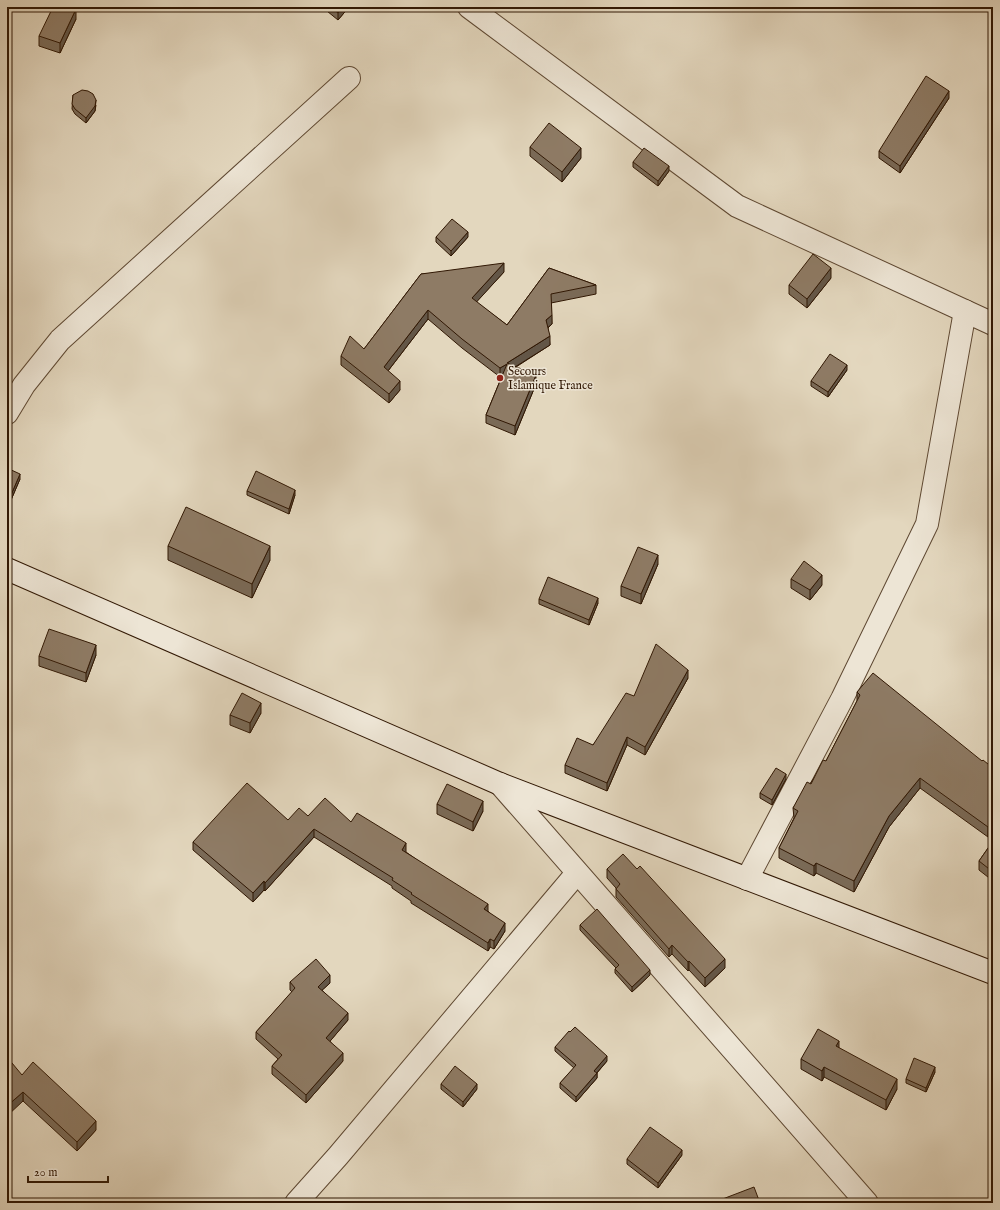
<svg xmlns="http://www.w3.org/2000/svg" width="1000" height="1210" font-family="'IM FELL English',serif">
  <style>
    .lines { fill: none; stroke-linecap: round; stroke-linejoin: round }
    .minor-casing { stroke: #5e4832; stroke-width: 24 }
    .secondary-casing { stroke: #311804; stroke-width: 24 }
    .minor { stroke: #ede5d5; stroke-width: 22 }
    .secondary { stroke: #ede5d5; stroke-width: 22 }
    .wall { fill: #7a6a57; stroke: #311804 }
    .shaded-wall { fill: #635647; stroke: #311804 }
    .building { fill: #8e7b65; stroke: #311804 }
    .poi-dot { fill: #8f2418; stroke: #ede5d5; stroke-width: 1.5 }
    .labels { text-anchor: middle; dominant-baseline: central; stroke-width: 3; stroke-linejoin: round; paint-order: stroke }
    .poi-label { font-size: 12px; fill: #311804; stroke: #ede5d5; text-anchor: start }
  </style>
  <rect width="100%" height="100%" fill="#e3d7be"/>
  <filter id="stains"><feTurbulence type="fractalNoise" baseFrequency=".005" numOctaves="4"/><feColorMatrix values="0 0 0 0 .2 0 0 0 0 .09 0 0 0 0 .02 0 0 0 .5 -.17"/></filter>
  <radialGradient id="worn" r=".72"><stop offset=".6" stop-color="#630" stop-opacity="0"/><stop offset="1" stop-color="#630" stop-opacity=".3"/></radialGradient>
  <g class="lines">
    <!-- minor casing -->
    <g class="minor-casing">
      <g id="minor">
        <path d="M469,7L737,206L993,324"/>
        <path d="M7,413L24,385L60,340L349,78"/>
        <path d="M500,784L867,1203"/>
        <path d="M747,879L842,699L927,524L965,311"/>
        <path d="M296,1203L338,1156L577,873"/>
      </g>
    </g>
    <!-- secondary casing -->
    <g class="secondary-casing">
      <path id="secondary" d="M7,569L500,784L993,973"/>
    </g>
    <!-- minor -->
    <use href="#minor" class="minor"/>
    <!-- secondary -->
    <use href="#secondary" class="secondary"/>
  </g>
  <!-- wall -->
  <g class="wall">
    <path d="M322,7H349L338,20Z"/>
    <path d="M76,19L60,53L39,46V36Z"/>
    <path d="M73,95L96,105L95,111L86,123L75,114L72,109Z"/>
    <path d="M949,98L900,173L879,158V151Z"/>
    <path d="M530,147L581,158L562,182L530,156Z"/>
    <path d="M633,162L669,171L658,186L633,167Z"/>
    <path d="M436,237H468L451,256L436,242Z"/>
    <path d="M549,268L596,285V294L551,303L552,324L548,328L550,345L516,367L536,384L515,435L486,423V415L502,376L500,377L462,348L428,319L388,371L400,390L389,403L341,365V356L364,349L421,274L504,272L476,302L507,325Z"/>
    <path d="M831,278L807,308L789,294V285Z"/>
    <path d="M847,370L828,397L811,386V381Z"/>
    <path d="M7,468L20,479L11,500L7,498Z"/>
    <path d="M247,491L295,495L289,514L247,495Z"/>
    <path d="M168,546L270,560L252,598L168,560Z"/>
    <path d="M658,564L641,604L621,596V586Z"/>
    <path d="M791,579L822,585L810,600L791,588Z"/>
    <path d="M539,599L598,603L589,625L539,604Z"/>
    <path d="M96,655L86,682L39,666V656Z"/>
    <path d="M688,678L645,755L627,745L607,791L565,773V765L593,745L634,696Z"/>
    <path d="M857,692L993,768L988,837L920,788L889,827L854,892L816,873L814,876L779,858V848L794,818L793,808L826,761L857,701Z"/>
    <path d="M261,713L250,733L230,725V715Z"/>
    <path d="M786,779L772,805L760,798V793Z"/>
    <path d="M437,804L483,811L473,831L437,814Z"/>
    <path d="M308,816L351,822L406,852L488,911L505,931L494,949L490,947L488,951L411,903V901L392,888V886L314,837L265,891L264,890L253,902L193,850V842Z"/>
    <path d="M993,841V881L979,870V861Z"/>
    <path d="M607,869L725,968L705,987L689,970L688,971L672,954L669,957L616,897V888L607,878Z"/>
    <path d="M580,925L650,975L632,992L615,973V969L616,968L580,930Z"/>
    <path d="M290,982L330,983L322,990L348,1020L330,1041L343,1061L306,1103L272,1074V1066L278,1059L256,1039V1032L292,992L290,990Z"/>
    <path d="M555,1047L607,1061L597,1073V1078L576,1102L560,1088V1083L574,1068L555,1051Z"/>
    <path d="M839,1048L897,1089L886,1110L824,1077L822,1081L801,1069V1059Z"/>
    <path d="M935,1072L926,1092L906,1083V1079Z"/>
    <path d="M22,1075L96,1130L77,1151L23,1101Z"/>
    <path d="M441,1084L477,1089L463,1107L441,1089Z"/>
    <path d="M682,1155L658,1188L627,1164V1159Z"/>
  </g>
  <!-- shaded-wall -->
  <g class="shaded-wall">
    <path d="M343,7H349L338,20V13Z"/>
    <path d="M76,9V19L60,53V43Z"/>
    <path d="M949,91V98L900,173V166Z"/>
    <path d="M96,100L95,111L86,123V118Z"/>
    <path d="M581,148V158L562,182V172Z"/>
    <path d="M669,166V171L658,186V181Z"/>
    <path d="M468,232V237L451,256V251Z"/>
    <path d="M504,263V272L472,307V298Z"/>
    <path d="M831,268V278L807,308V299Z"/>
    <path d="M428,310V319L384,376V367Z"/>
    <path d="M552,315V324L546,329V320Z"/>
    <path d="M550,336V345L507,372V363Z"/>
    <path d="M507,364V373L500,377V368Z"/>
    <path d="M847,365V370L828,397V392Z"/>
    <path d="M536,375V384L515,435V426Z"/>
    <path d="M400,381V390L389,403V394Z"/>
    <path d="M20,474V479L11,500V495Z"/>
    <path d="M295,490V495L289,514V509Z"/>
    <path d="M270,546V560L252,598V584Z"/>
    <path d="M658,555V564L641,604V594Z"/>
    <path d="M822,575V585L810,600V590Z"/>
    <path d="M598,598V603L589,625V620Z"/>
    <path d="M96,645V655L86,682V673Z"/>
    <path d="M688,670V678L645,755V747Z"/>
    <path d="M261,703V713L250,733V723Z"/>
    <path d="M627,737V745L607,791V783Z"/>
    <path d="M786,774V779L772,805V800Z"/>
    <path d="M920,778V788L889,827L854,892V881L889,816Z"/>
    <path d="M993,784V794L989,788Z"/>
    <path d="M483,801V811L473,831V822Z"/>
    <path d="M993,821V831L988,837V827Z"/>
    <path d="M314,829V837L265,891V883Z"/>
    <path d="M406,843V852L402,858V850Z"/>
    <path d="M816,863V873L814,876V866Z"/>
    <path d="M264,881V890L253,902V893Z"/>
    <path d="M488,904V912L484,909Z"/>
    <path d="M505,923V931L494,949V941Z"/>
    <path d="M490,939V947L488,951V943Z"/>
    <path d="M672,945V954L669,957V949Z"/>
    <path d="M725,959V968L705,987V978Z"/>
    <path d="M689,961V970L688,971V962Z"/>
    <path d="M650,970V975L632,992V987Z"/>
    <path d="M330,975V983L318,994V987Z"/>
    <path d="M348,1013V1020L326,1046V1038Z"/>
    <path d="M839,1041V1051L836,1046Z"/>
    <path d="M343,1053V1061L306,1103V1095Z"/>
    <path d="M607,1056V1061L594,1076V1071Z"/>
    <path d="M824,1067V1077L822,1081V1071Z"/>
    <path d="M935,1067V1072L926,1092V1088Z"/>
    <path d="M597,1073V1078L576,1102V1097Z"/>
    <path d="M897,1079V1089L886,1110V1100Z"/>
    <path d="M477,1084V1089L463,1107V1102Z"/>
    <path d="M23,1092V1101L7,1116V1106Z"/>
    <path d="M96,1121V1130L77,1151V1142Z"/>
    <path d="M682,1150V1155L658,1188V1183Z"/>
  </g>
  <!-- building -->
  <g class="building">
    <path d="M53,7H72L76,9L60,43L39,36Z"/>
    <path d="M331,7H343L338,13Z"/>
    <path d="M926,76L949,91L900,166L879,151Z"/>
    <path d="M82,90L88,91L93,94L96,100L95,106L86,118L75,109L72,104L73,95Z"/>
    <path d="M549,123L581,148L562,172L530,147Z"/>
    <path d="M644,148L669,166L658,181L633,162Z"/>
    <path d="M452,219L468,232L451,251L436,237Z"/>
    <path d="M813,254L831,268L807,299L789,285Z"/>
    <path d="M504,263L472,298L507,325L549,268L596,285L551,294L552,315L546,320L550,336L507,363L536,375L515,426L486,415L507,364L500,368L462,339L428,310L384,367L400,381L389,394L341,356L350,336L364,349L421,274Z"/>
    <path d="M830,354L847,365L828,392L811,381Z"/>
    <path d="M7,468L20,474L11,495L7,493Z"/>
    <path d="M256,471L295,490L289,509L247,491Z"/>
    <path d="M186,507L270,546L252,584L168,546Z"/>
    <path d="M638,547L658,555L641,594L621,586Z"/>
    <path d="M804,561L822,575L810,590L791,579Z"/>
    <path d="M548,577L598,598L589,620L539,599Z"/>
    <path d="M49,629L96,645L86,673L39,656Z"/>
    <path d="M656,644L688,670L645,747L627,737L607,783L565,765L577,738L593,745L626,693L634,696Z"/>
    <path d="M873,673L982,761L983,760L993,768V784L989,788L993,791V821L988,827L920,778L889,816L854,881L816,863L814,866L779,848L798,811L793,808L807,782L811,784L823,760L826,761L860,695L857,692Z"/>
    <path d="M242,693L261,703L250,723L230,715Z"/>
    <path d="M776,768L786,774L772,800L760,793Z"/>
    <path d="M247,783L288,820L299,808L308,816L325,798L351,822L357,813L406,843L402,850L488,904L484,909L505,923L494,941L490,939L488,943L411,894L412,893L392,880L393,878L314,829L265,883L264,881L253,893L193,842Z"/>
    <path d="M447,784L483,801L473,822L437,804Z"/>
    <path d="M993,841V872L979,861Z"/>
    <path d="M623,854L637,869L640,866L725,959L705,978L689,961L688,962L672,945L669,949L616,889L620,884L607,869Z"/>
    <path d="M597,909L650,970L632,987L615,969L619,965L580,925Z"/>
    <path d="M316,959L330,975L318,987L348,1013L326,1038L343,1053L306,1095L272,1066L282,1055L256,1032L295,988L290,982Z"/>
    <path d="M575,1027L607,1056L594,1071L597,1073L576,1097L560,1083L576,1065L555,1047L569,1031L570,1032Z"/>
    <path d="M818,1029L839,1041L836,1046L897,1079L886,1100L824,1067L822,1071L801,1059Z"/>
    <path d="M7,1057L22,1075L33,1062L96,1121L77,1142L23,1092L7,1106Z"/>
    <path d="M914,1058L935,1067L926,1088L906,1079Z"/>
    <path d="M455,1066L477,1084L463,1102L441,1084Z"/>
    <path d="M650,1127L682,1150L658,1183L627,1159Z"/>
    <path d="M754,1187L760,1203H721L720,1200Z"/>
  </g>
  <!-- markers -->
  <circle class="poi-dot" cx="500" cy="378" r="4"/>
  <g class="labels">
    <!-- poi labels -->
    <g class="poi-label">
      <text x="508" y="371">Secours<tspan x="508" dy="14">Islamique France</tspan></text>
    </g>
  </g>
  <!-- margin -->
  <rect width="1000" height="1210" fill="none" stroke="#e3d7be" stroke-width="24"/>
  <rect x="8" y="8" width="984" height="1194" fill="none" stroke="#311804" stroke-width="2"/>
  <rect x="12" y="12" width="976" height="1186" fill="none" stroke="#311804"/>
  <!-- scale -->
  <path d="M28 1176v6h80v-6" fill="none" stroke="#311804" stroke-width="2"/>
  <text x="34" y="1176" font-size="12" fill="#311804" stroke="#ede5d5" stroke-width="3" paint-order="stroke">20 m</text>
  <rect width="100%" height="100%" filter="url(#stains)"/>
  <rect width="100%" height="100%" fill="url(#worn)"/>
</svg>
